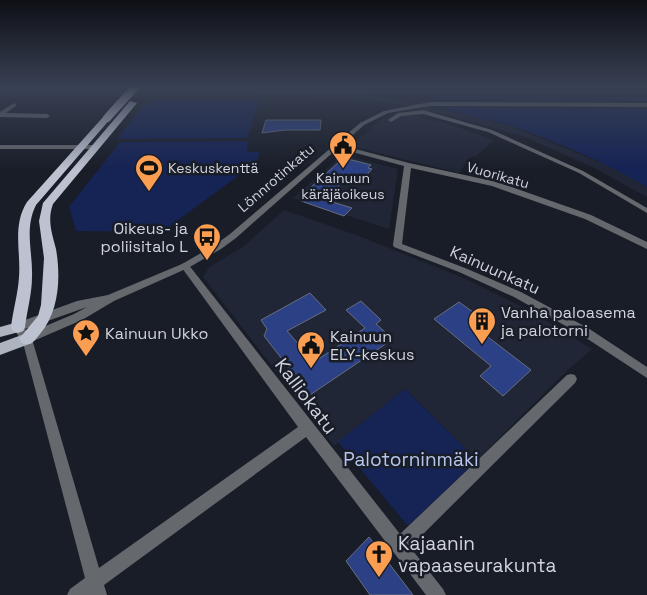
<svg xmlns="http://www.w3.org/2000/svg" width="647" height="595" font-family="'Space Grotesk',sans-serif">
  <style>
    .built { fill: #202636 }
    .green { fill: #152355 }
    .building { fill: #2c4185; stroke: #686e7b }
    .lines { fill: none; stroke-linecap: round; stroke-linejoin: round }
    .minor { fill: #65686d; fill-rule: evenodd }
    .tertiary { fill: #65686d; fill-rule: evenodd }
    .primary { fill: #aeb3c0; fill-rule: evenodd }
    .trunk { fill: #bcc2d0; fill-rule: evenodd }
    .rail { stroke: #757882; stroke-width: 2; stroke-dasharray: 1 3; stroke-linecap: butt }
    .trunk-bridge { stroke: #bcc2d0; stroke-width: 8 }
    .labels { text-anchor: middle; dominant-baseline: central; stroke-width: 5; stroke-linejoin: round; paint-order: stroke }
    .far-poi-label { font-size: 14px; fill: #d1d4dc; stroke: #191d28; text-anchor: start }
    .far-street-label { font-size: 14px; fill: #d1d4dc; stroke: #191d28 }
    .poi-label { font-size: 16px; fill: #d1d4dc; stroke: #191d28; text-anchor: start }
    .street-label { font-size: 16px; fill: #d1d4dc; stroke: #191d28 }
    .near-street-label { font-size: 19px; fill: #d1d4dc; stroke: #191d28 }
    .near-park-label { font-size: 19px; fill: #b6c6ed; stroke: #191d28 }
    .near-poi-label { font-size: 19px; fill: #d1d4dc; stroke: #191d28; text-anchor: start }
  </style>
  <rect width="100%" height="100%" fill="#191d28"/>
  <!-- built -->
  <g class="built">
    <path d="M0,87L234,89L239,87H641L647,89V94H364L409,102L510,126L619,170L647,187V197L594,168L525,137L443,114L396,104L357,99L305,97H0Z"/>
    <path d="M395,114H406L448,124L494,140L476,156L470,157L459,173L351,146L379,121Z"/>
    <path d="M347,156L398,169L389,229L293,198L338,159Z"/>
    <path d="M284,210L359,236L466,279L536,314L592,349L569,369L477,460L405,389L334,446L203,277L209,267L243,247Z"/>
  </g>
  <!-- green -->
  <g class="green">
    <path d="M428,96L647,97V101L433,100Z"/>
    <path d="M176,99H260L247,138L117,139L143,106L152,101Z"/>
    <path d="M442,107L647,109V187C604,162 556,141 509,125C496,121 449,113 442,107Z"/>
    <path d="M248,141L247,152H260L254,171H240L238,176L162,232L76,231L69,207L120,142Z"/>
    <path d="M405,389L477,460L408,526L338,442Z"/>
  </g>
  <!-- building -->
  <g class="building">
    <path d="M266,120H321L320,130H285L262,133Z"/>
    <path d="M348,159L371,165L368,168L372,169L362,180L348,176L326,200L352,208L344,216L301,201L303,198L300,197L340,161L345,162Z"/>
    <path d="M310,293L326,310L287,331L314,362L365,328L346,310L361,301L381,320L376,324L393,339L304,399L289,382L296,377L264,336L267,329L261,320Z"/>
    <path d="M459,302L480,317L471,324L531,370L503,396L480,376L491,366L434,319Z"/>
    <path d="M369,537L413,595H370L346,561Z"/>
  </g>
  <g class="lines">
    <!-- minor -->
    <g class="minor">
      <path d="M14,103L16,104V106L6,113L47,114L50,116L47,118L0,117V112Z"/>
      <path d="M423,110L492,130L583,171L647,208V213L579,173L488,132L423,114L401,116L391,122L388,120L398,113Z"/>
      <path d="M336,144L409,163L497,182L591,215L647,242V249L585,219L492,186L411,168L402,244L465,268L521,292L588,328L647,367V378L580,334L514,297L459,272L394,247L393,245L404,166L334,147V145Z"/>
      <path d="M0,145H94L97,147L94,149H0Z"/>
      <path d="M185,263L188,264L400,534L567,375L571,374L575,375L577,379L575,383L410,547L443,589L446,595H426L306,437L104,585L107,595H67L70,589L85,578L22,339L23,336L27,335L31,336L32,339L99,568L298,427L182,268L180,266L182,264Z"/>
    </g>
    <!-- tertiary -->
    <path class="tertiary" d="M430,102L647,103V107L430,106L388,113L364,125L236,238L221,249L188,268L114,301L82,320L31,342C22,345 17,334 13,327L14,324L77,301L108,295L182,264L215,245L230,234L360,123L384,111ZM87,307L74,314L29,333L25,329Z"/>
    <!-- primary -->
    <g class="primary">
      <path d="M18,322L23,323L25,327L23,331L0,337V327Z"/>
      <path d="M27,333L32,335L34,339L32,343L0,355V343Z"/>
    </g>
    <!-- trunk -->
    <g class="trunk">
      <path d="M130,101L137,103L53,204C47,220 52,233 56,249C61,278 59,312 40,334C34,341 31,347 22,343L19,339L38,316L41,305L44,258L39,221L43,203Z"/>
      <path d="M104,116L111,118L36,205C24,229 33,252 32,277C32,294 27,310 25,327L23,331L18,333L13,331L11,327C13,310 18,294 19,277C21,251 12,226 27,202Z"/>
    </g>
    <!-- rail -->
    <path class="rail" d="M0,92H647"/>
    <!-- trunk-bridge -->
    <path class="trunk-bridge" d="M107,118L135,87"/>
  </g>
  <!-- sky -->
  <linearGradient id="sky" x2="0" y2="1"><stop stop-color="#0e1016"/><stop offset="0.51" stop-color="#384053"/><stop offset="1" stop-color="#384053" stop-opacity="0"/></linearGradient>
  <rect width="647" height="170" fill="url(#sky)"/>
  <!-- icons -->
  <defs>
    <g id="civic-pin" transform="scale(1.4375)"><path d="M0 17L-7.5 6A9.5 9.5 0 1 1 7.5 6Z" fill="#fb9e51" stroke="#191d28"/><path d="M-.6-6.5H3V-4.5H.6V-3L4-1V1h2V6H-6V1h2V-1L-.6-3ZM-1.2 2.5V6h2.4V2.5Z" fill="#111"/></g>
    <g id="stadium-pin" transform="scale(1.4375)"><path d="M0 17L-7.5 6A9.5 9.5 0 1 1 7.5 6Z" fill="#fb9e51" stroke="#191d28"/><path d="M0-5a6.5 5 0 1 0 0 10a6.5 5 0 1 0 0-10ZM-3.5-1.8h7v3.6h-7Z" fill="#111"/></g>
    <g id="bus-pin" transform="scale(1.4375)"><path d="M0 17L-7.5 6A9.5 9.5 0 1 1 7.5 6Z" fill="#fb9e51" stroke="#191d28"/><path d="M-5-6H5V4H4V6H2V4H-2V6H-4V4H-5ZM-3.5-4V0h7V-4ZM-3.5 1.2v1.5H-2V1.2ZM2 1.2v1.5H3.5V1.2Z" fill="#111"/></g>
    <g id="building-pin" transform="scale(1.4375)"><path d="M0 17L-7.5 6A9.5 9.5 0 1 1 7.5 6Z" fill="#fb9e51" stroke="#191d28"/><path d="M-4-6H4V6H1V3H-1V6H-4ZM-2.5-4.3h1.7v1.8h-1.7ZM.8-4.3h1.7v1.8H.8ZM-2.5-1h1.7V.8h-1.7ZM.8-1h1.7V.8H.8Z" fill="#111"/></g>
    <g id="sight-pin" transform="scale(1.4375)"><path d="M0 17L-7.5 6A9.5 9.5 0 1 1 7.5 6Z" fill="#fb9e51" stroke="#191d28"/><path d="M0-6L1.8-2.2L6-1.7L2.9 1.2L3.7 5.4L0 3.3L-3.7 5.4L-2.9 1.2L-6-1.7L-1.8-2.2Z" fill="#111"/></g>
    <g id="church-pin" transform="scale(1.4375)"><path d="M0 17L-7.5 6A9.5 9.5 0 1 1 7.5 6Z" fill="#fb9e51" stroke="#191d28"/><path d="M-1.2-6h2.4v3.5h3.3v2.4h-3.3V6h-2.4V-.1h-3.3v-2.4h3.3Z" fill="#111"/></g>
  </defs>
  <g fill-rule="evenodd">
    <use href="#civic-pin" x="343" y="145"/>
    <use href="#stadium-pin" x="149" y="168"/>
    <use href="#bus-pin" x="207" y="237"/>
    <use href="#building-pin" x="482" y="321"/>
    <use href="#sight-pin" x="86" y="333"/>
    <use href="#civic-pin" x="311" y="345"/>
    <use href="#church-pin" x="379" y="554"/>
  </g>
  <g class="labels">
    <!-- far-poi labels -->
    <g class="far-poi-label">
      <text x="168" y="168">Keskuskenttä</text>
      <text x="343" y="178" text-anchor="middle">Kainuun<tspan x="343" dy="16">käräjäoikeus</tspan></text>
    </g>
    <!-- far-street labels -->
    <g class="far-street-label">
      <text transform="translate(498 175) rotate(16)">Vuorikatu</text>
      <text transform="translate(276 178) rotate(-41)">Lönnrotinkatu</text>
    </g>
    <!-- poi labels -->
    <g class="poi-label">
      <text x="188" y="228" text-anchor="end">Oikeus- ja<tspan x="188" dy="18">poliisitalo L</tspan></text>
      <text x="501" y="312">Vanha paloasema<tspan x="501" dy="18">ja palotorni</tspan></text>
      <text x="105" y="333">Kainuun Ukko</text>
      <text x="330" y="336">Kainuun<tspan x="330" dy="18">ELY-keskus</tspan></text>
    </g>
    <!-- street labels -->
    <g class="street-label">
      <text transform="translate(495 270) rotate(24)">Kainuunkatu</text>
    </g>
    <!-- near-street labels -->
    <g class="near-street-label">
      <text transform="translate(306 396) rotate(53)">Kalliokatu</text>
    </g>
    <!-- near-park labels -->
    <g class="near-park-label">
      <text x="411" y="459">Palotorninmäki</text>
    </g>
    <!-- near-poi labels -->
    <g class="near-poi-label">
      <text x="398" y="543">Kajaanin<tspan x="398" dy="22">vapaaseurakunta</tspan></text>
    </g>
  </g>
</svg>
